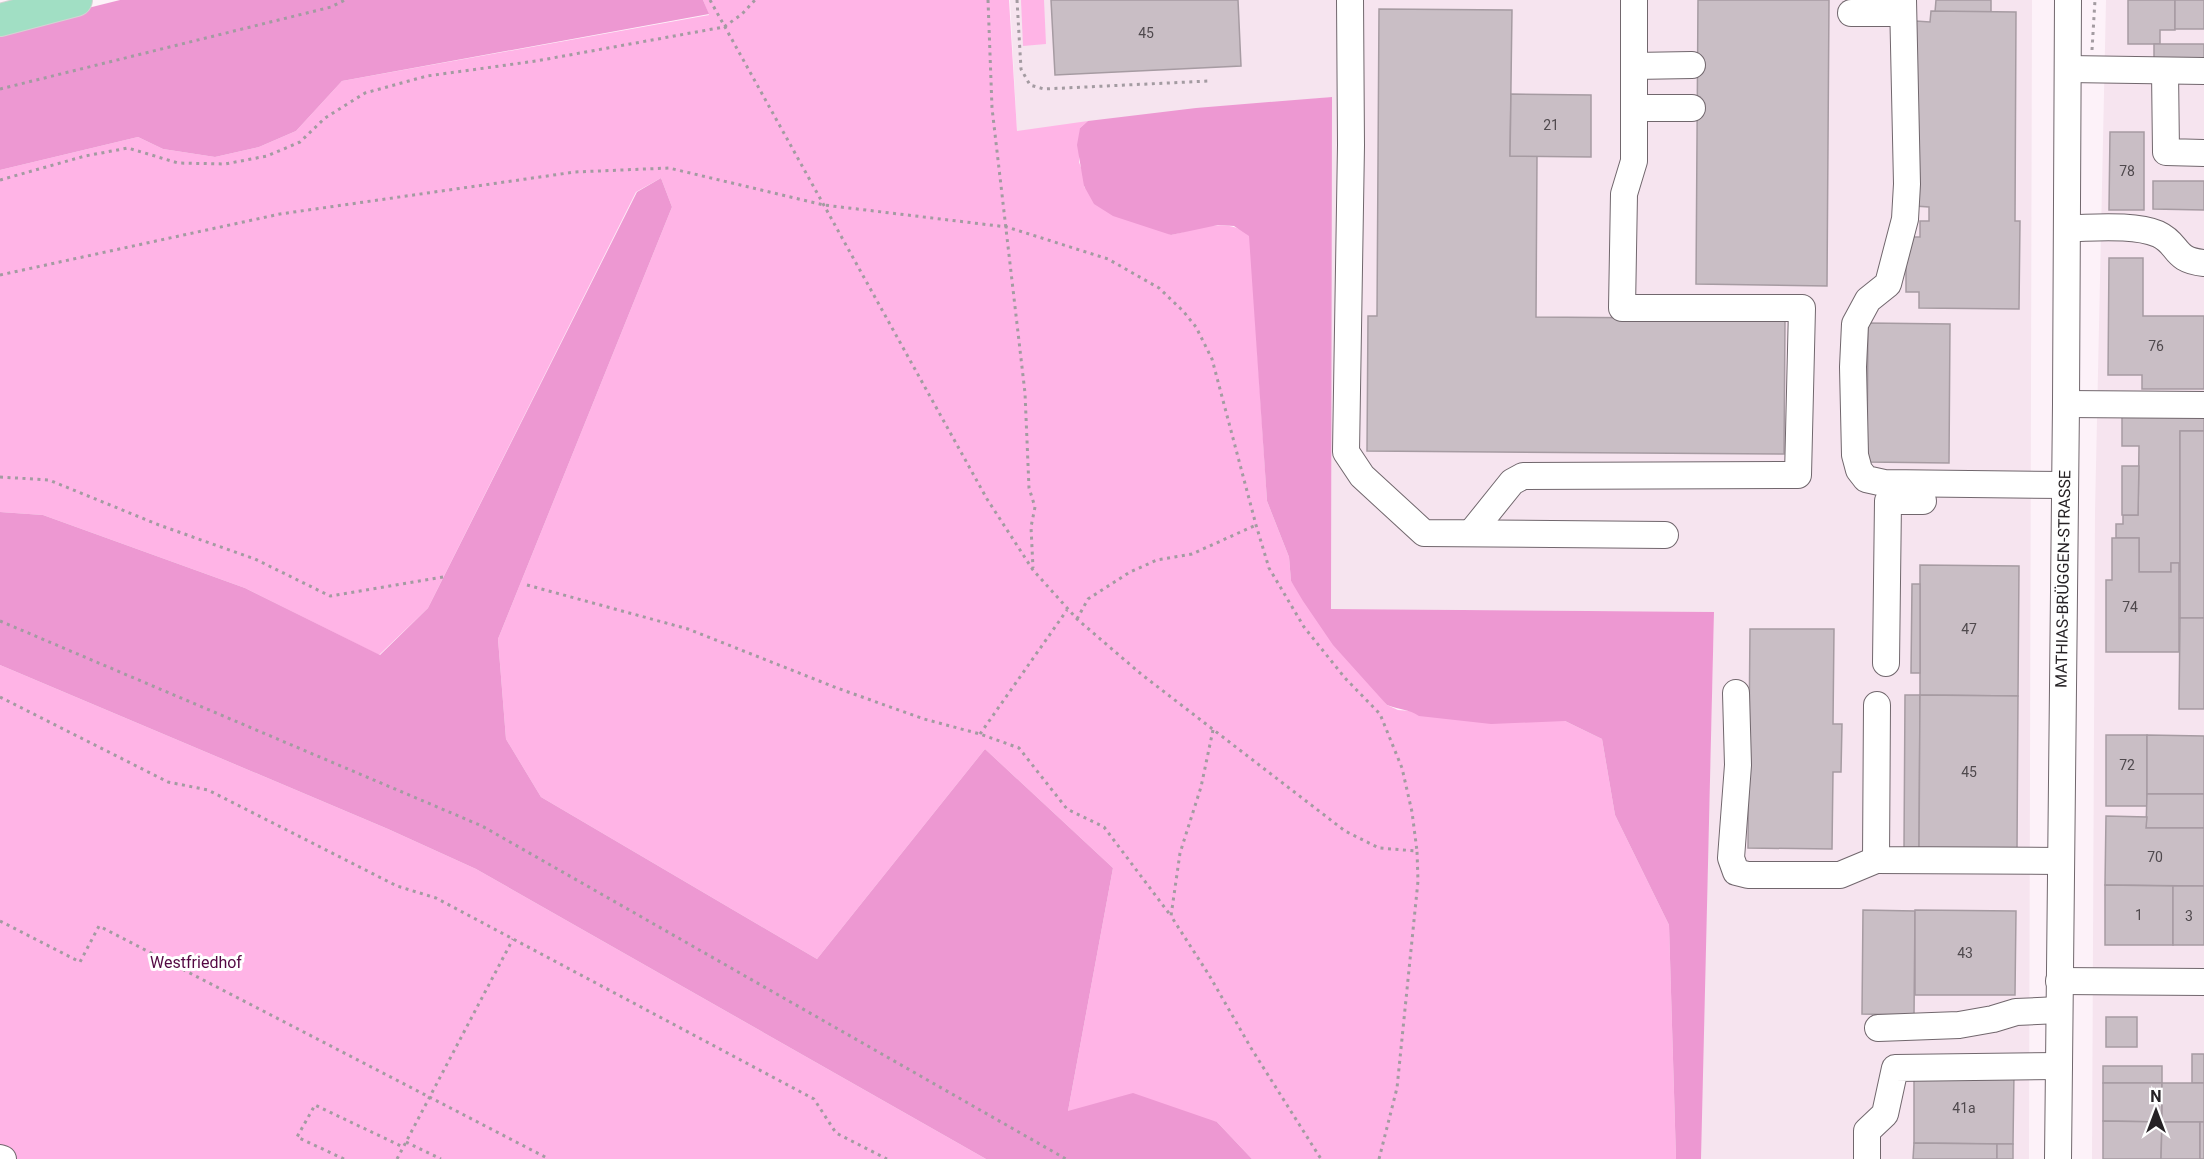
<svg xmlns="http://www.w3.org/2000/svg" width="2204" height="1159" font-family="Roboto,sans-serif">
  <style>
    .built { fill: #f6e4ef }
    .green { fill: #ffb4e6 }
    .forest { fill: #ed98d2 }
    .building { fill: #c9bec5; stroke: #a69ba2; stroke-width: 1.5 }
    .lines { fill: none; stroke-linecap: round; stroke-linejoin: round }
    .minor-casing { stroke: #71676d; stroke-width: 28 }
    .major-casing { stroke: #d4d3d3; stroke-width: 34 }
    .path { stroke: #a39ba1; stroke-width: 3; stroke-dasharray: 3 4.5; stroke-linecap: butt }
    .minor { stroke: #fff; stroke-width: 26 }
    .major { stroke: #a1dfc4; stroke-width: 32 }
    .labels { text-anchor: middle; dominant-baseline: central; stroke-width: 6; stroke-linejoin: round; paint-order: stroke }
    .number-label { font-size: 14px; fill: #4f494d }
    .street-label { font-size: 16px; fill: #262225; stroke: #fff }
    .park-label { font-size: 16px; fill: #540843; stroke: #fff }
  </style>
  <rect width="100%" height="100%" fill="#fdf2f9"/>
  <!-- built -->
  <g class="built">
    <path d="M1010,0H2032L2029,1159H1700L1714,612L1330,609L1331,97L1017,132Z"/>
    <path d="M2106,0H2204V1159H2092L2095,512Z"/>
  </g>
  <!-- green -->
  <g class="green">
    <path d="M703,0H1009L1017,131L1088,121L1080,128L1079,162L1084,176V187L1171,235C1198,229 1227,216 1250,236L1267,501L1289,557L1291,581L1387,705L1398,710L1537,721H1565L1602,739L1615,815L1669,925L1676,1159H1252L1217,1122L1068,1111L1113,868L985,749L817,959L541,797L506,739L498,639L672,207L661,178L636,192L428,608L379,655L245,588L43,515L0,512V170L138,137L163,149L215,157L259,147L296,131L342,81L709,15Z"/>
    <path d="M1021,0H1044L1046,44L1023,46Z"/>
    <path d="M0,665L388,829L476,869L986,1159H0Z"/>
  </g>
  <!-- forest -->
  <g class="forest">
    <path d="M120,0H703L709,14L342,81L296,131L259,147L215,157L163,149L138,137L0,170V30Z"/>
    <path d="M1332,97L1331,609L1714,612L1701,1159H1676L1669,925L1615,815L1602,739L1565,721L1491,724L1419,716C1409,709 1399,710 1387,705L1333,645L1303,601L1291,581L1289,557L1267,501L1249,236L1234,226L1218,225L1171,235L1113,216L1094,204L1084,186L1077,145L1080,128L1088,121L1196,108Z"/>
    <path d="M661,178L672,207L498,639L506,739L541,797L817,959L985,749L1113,868L1068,1111L1133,1093L1217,1122L1252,1159H986L476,869L388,829L0,665V512L43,515L245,588L380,655L428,608L637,192Z"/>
  </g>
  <!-- building -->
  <g class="building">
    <path d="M1051,0H1238L1241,66L1055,75Z"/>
    <path d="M1698,0H1829L1827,286L1696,284Z"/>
    <path d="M1936,0H1991V12H1935Z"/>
    <path d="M2128,0H2175V30H2160V44H2128Z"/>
    <rect x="2175" y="0" width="29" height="29"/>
    <path d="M1379,9L1512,10L1510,156H1537L1536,317L1785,319L1784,454L1367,451L1368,316H1377Z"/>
    <path d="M1931,11L2016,12L2015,221H2020L2019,309L1919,308V292H1906V237H1920V221H1929V207L1915,206L1916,21L1930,22Z"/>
    <rect x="2154" y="44" width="50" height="21"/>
    <path d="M1511,94L1591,95V157L1510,156Z"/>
    <path d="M2110,132H2144V210H2109Z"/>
    <path d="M2153,181H2204V210L2153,209Z"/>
    <path d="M2109,258H2143V316H2204V389H2142V375H2108Z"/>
    <path d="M1868,323L1950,324L1949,463L1867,462Z"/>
    <path d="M2122,415H2204V431H2180V572L2179,563H2171V572H2139V538H2116V524H2123V515H2138L2139,446H2122Z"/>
    <rect x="2180" y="431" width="24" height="187"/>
    <path d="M2122,466H2139L2138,515H2122Z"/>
    <path d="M2112,538H2139V572H2171V563H2179V652H2106V580H2112Z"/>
    <path d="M1920,565L2019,566L2018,696L1920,695Z"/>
    <path d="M1912,584H1920V673H1911Z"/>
    <path d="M2180,618H2204V709H2179Z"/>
    <path d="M1750,629H1834L1833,724H1842L1841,772H1833L1832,849L1748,848Z"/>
    <path d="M1905,695H1920L1919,849H1904Z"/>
    <path d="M1920,695L2018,696L2017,850L1919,849Z"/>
    <rect x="2106" y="735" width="41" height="71"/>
    <path d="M2147,735L2204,736V794H2147Z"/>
    <path d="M2147,794H2204V828H2146Z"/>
    <path d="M2106,816L2147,817L2146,828H2204V886L2105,885Z"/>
    <path d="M2105,885L2173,886V945H2105Z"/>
    <rect x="2173" y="886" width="31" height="59"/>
    <path d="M1863,910L1915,911L1914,1015L1862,1014Z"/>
    <path d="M1915,910L2016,911L2015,995H1915Z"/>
    <rect x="2106" y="1017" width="31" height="30"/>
    <rect x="2192" y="1054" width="12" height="29"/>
    <rect x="2103" y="1066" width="59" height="17"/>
    <path d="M1914,1071L2014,1072L2013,1144L1914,1143Z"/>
    <path d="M2103,1083H2162V1122L2103,1121Z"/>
    <rect x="2162" y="1083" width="42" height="39"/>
    <path d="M2103,1121L2162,1122L2161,1159H2103Z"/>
    <path d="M2162,1122H2200V1159H2161Z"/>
    <rect x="2200" y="1122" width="4" height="37"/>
    <path d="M1914,1143L1997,1144V1159H1913Z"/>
    <rect x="1997" y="1144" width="16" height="15"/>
  </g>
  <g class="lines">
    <!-- minor casing -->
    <g class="minor-casing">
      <g id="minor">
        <path d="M1350,0L1351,145L1346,452L1362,476L1424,533L1665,535"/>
        <path d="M1903,0L1907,184L1905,219L1888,284L1868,300L1855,324L1853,367L1855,455L1859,470L1866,479L1884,483L2065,485"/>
        <path d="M1851,13H1903"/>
        <path d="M1634,66L1692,65"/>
        <path d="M2068,69L2204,71"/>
        <path d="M2165,71L2166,152L2204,153"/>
        <path d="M1634,108H1692"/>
        <path d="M2068,228C2093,228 2134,224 2158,234C2180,244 2172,260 2204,263"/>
        <path d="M2066,404L2204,405"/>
        <path d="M1471,533L1512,482L1523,476L1798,475L1802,308H1622L1624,194L1634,161V0"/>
        <path d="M1886,663L1888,501H1923"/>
        <path d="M1736,693L1738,765L1731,858L1736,872L1748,875H1840L1876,860"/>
        <path d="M1877,705L1876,860L2060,861"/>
        <path d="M2059,981L2204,982"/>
        <path d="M1878,1028L1959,1025L1993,1019L2016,1012L2059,1010"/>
        <path d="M0,1158L3,1159"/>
        <path d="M1867,1159V1131L1885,1114L1895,1068L2059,1066"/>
        <path d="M2058,1159L2066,404L2068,0"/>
      </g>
    </g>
    <!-- major casing -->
    <g class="major-casing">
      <path id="major" d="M0,20L76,0"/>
    </g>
    <!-- path -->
    <g class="path">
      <path d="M710,0L987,499L1033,570L1077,619L1141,674L1345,831L1379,848L1417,851L1418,881L1397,1088L1379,1159"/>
      <path d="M988,0L992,108L1025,393L1029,488L1035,507L1031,527L1033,568"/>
      <path d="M1017,0L1021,69L1030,85L1044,89L1209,81"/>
      <path d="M2092,50L2095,0"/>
      <path d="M0,89L331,7L345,0"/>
      <path d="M0,180L85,156L128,148L178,163L225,164L267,156L300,142L325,118L365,93L427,76L536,61L724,27L742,14L755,0"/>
      <path d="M0,275L280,214L575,172L669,168L824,205L1007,227L1108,259L1159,288L1183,311L1196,327L1212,359L1256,525L1269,568L1304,627L1345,678L1380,714L1402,768L1412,812L1417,851"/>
      <path d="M0,477L49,480L159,525L255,559L330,596L443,577"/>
      <path d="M527,585L688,629L837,688L924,719L980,734L1019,748L1067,809L1104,827L1171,916"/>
      <path d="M1077,619L1088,599L1130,572L1157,560L1192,554L1256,525"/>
      <path d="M0,621L482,826L1066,1159"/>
      <path d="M0,697L168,782L208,790L397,886L436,898L814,1099L836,1133L887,1159"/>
      <path d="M1213,730L1201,787L1180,853L1171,916L1209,975L1251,1048L1321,1159"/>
      <path d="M980,734L1067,610"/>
      <path d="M0,921L80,962L99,926L549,1159"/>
      <path d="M406,1142L441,1159"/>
      <path d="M344,1159L297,1137L315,1105L403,1147"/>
      <path d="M397,1159L513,939"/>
    </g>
    <!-- minor -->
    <use href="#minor" class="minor"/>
    <!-- major -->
    <use href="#major" class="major"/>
  </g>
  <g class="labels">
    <!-- number labels -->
    <g class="number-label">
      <text x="1146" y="33">45</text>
      <text x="1551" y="125">21</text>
      <text x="2127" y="171">78</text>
      <text x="2156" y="346">76</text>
      <text x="2130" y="607">74</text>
      <text x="1969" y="629">47</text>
      <text x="2127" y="765">72</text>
      <text x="1969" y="772">45</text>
      <text x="2155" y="857">70</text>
      <text x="2139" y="915">1</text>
      <text x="2189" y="916">3</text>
      <text x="1965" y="953">43</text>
      <text x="1964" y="1108">41a</text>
    </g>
    <!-- street labels -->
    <g class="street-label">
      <text transform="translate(2063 579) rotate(-89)">MATHIAS-BRÜGGEN-STRASSE</text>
    </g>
    <!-- park labels -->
    <g class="park-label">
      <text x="196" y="962">Westfriedhof</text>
    </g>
  </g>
  <!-- north arrow -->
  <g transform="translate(2156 1111)" stroke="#ffffff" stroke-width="4.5" paint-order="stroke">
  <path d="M0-4.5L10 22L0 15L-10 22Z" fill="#262225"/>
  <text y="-9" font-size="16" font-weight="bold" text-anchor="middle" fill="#262225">N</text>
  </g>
</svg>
